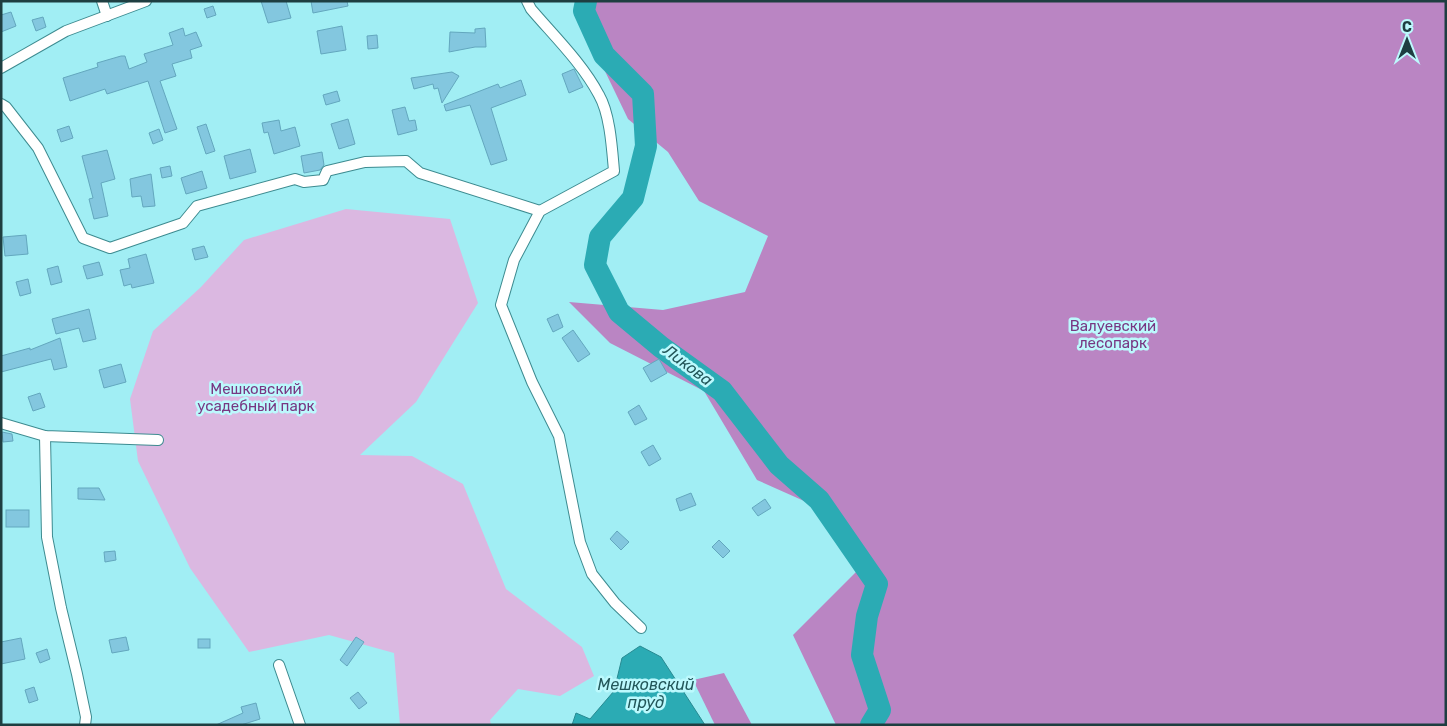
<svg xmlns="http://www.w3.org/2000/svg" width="1447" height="726" font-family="Rubik,sans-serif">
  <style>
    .green { fill: #dbb8e1 }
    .forest { fill: #ba85c3 }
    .water { fill: #2babb4; stroke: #278a92 }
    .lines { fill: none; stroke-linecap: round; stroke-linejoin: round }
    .river { stroke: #2babb4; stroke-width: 22 }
    .building { fill: #83c7df; stroke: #63a7be }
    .street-casing { stroke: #3d8b90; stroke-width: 12 }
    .street { stroke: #fff; stroke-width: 10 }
    .labels { text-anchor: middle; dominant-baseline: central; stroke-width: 5; stroke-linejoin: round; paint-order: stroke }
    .park-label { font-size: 15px; fill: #783782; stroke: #bcf9fd }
    .water-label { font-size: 16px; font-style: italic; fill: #23575a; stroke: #bcf9fd }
  </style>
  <rect width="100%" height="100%" fill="#a1eef4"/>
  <!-- green -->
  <path class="green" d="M346,209L450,219L478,303L416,402L360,455L412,456L463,484L506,589L582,647L594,676L560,696L518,689L490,720L491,725H400L394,653L329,635L249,652L190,568L138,461L130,399L153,331L201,287L244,240Z"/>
  <!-- forest -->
  <g class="forest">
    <path d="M589,1H1446V725H836L793,635L867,561L831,513L757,480L704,391L610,343L569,302L663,310L745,292L768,236L699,201L668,152L628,119L577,13Z"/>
    <path d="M724,673L752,725H715L693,680Z"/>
  </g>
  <!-- water -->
  <path class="water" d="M640,646L661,657L705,725H572L576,713L590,719L614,691L622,658Z"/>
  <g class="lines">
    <!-- river -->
    <path class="river" d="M586,1L584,11L604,55L643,94L646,146L633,198L600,237L595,265L619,312L661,347L722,391L779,465L819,500L877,584L867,616L862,655L880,710L871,725"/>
  </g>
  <!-- building -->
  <g class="building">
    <path d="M261,1H286L291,18L268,23Z"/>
    <path d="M311,1H347L348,6L313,13Z"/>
    <path d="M213,6L216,15L207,18L204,9Z"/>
    <path d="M11,12L16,26L1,32V15Z"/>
    <path d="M43,17L46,27L36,31L32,20Z"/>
    <path d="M342,26L346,50L321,54L317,31Z"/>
    <path d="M183,28L185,36L196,32L202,46L190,50L192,58L172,64L176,76L160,81L177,129L165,133L148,81L107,94L105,89L70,101L63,78L98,67L97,63L121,56H125L129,69L147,62L144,54L173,45L169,33Z"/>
    <path d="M485,28L486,47H475L449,52L450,32L475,33V29Z"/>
    <path d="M377,35L378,48L368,49L367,36Z"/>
    <path d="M574,69L583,87L569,93L562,74Z"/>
    <path d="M452,72L459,76L442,103L438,88L434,89L433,84L414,89L411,78Z"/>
    <path d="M521,80L526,95L491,108L507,160L491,165L470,105L446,111L444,105L498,84L500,88Z"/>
    <path d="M337,91L340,101L326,105L323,95Z"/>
    <path d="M405,107L409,121L415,120L417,130L398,135L392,110Z"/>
    <path d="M348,119L355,144L339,149L331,124Z"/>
    <path d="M279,120L281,131L295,127L300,146L274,154L268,132L264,133L262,123Z"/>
    <path d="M206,124L215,151L206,154L197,127Z"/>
    <path d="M69,126L73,138L61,142L57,130Z"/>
    <path d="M159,129L163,140L153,144L149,133Z"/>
    <path d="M250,149L256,172L230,179L224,156Z"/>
    <path d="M107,150L115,179L101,183L108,216L94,219L89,199L93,198L82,156Z"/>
    <path d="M322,152L324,165L320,170L304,173L301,156Z"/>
    <path d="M170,166L172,176L162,178L160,168Z"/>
    <path d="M202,171L207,188L186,194L181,178Z"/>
    <path d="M151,174L155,206L143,207L141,196L132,197L130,179Z"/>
    <path d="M26,235L28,254L5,256L3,237Z"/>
    <path d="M204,246L208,257L195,260L192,249Z"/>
    <path d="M146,254L154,283L132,288L131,284L124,286L120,270L130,268L128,259Z"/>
    <path d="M99,262L103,275L87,279L83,266Z"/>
    <path d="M58,266L62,282L51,285L47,269Z"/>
    <path d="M28,279L31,293L20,296L16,282Z"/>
    <path d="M89,309L96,339L83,342L79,328L56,334L52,319Z"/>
    <path d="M558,314L563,327L553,332L547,319Z"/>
    <path d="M573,330L590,354L578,362L562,338Z"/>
    <path d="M60,338L67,367L54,370L51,359L1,372V356L30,348V350Z"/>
    <path d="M659,359L667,373L651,382L643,368Z"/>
    <path d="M121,364L126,382L104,388L99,370Z"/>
    <path d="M40,393L45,407L33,411L28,397Z"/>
    <path d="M639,405L647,419L635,425L628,412Z"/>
    <path d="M2,432L12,434L13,441L3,442Z"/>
    <path d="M653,445L661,459L649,466L641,452Z"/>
    <path d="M78,488H99L105,500L78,499Z"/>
    <path d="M691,493L696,505L680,511L676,499Z"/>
    <path d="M765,499L771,508L758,516L752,508Z"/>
    <rect x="6" y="510" width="23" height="17"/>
    <path d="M617,531L629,542L621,550L610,539Z"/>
    <path d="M719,540L730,551L723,558L712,547Z"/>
    <path d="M115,551L116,560L105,562L104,552Z"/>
    <path d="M126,637L129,650L112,653L109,640Z"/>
    <path d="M356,637L364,642L347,666L340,660Z"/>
    <path d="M21,638L25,659L1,664V642Z"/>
    <rect x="198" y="639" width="12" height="9"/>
    <path d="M47,649L50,659L40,663L36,653Z"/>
    <path d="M34,687L38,700L29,703L25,690Z"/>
    <path d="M358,692L367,703L359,709L350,698Z"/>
    <path d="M256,703L260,719L241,725H216L243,713L241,707Z"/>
  </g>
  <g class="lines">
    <!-- street casing -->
    <g class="street-casing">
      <g id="street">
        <path d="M102,1L107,16"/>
        <path d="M527,1L531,9C554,36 582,63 599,95C610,114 612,148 614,171L540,211L514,260L501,305L532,382L559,436L580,542L592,574L615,603L641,628"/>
        <path d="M1,68L66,31L146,1"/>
        <path d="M1,104L6,107L38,148L83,238L110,248L183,223L197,206L295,179L304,182L323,180L327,171L365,162L406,161L420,173L540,211"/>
        <path d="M1,423L45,436L158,440"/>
        <path d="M45,436L47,537L61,608L77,674L86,717L85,725"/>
        <path d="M279,665L300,725"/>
      </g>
    </g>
    <!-- street -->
    <use href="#street" class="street"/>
  </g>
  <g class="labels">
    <!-- park labels -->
    <g class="park-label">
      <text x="1113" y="326">Валуевский<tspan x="1113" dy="17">лесопарк</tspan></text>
      <text x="256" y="389">Мешковский<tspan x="256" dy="17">усадебный парк</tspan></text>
    </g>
    <!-- water labels -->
    <g class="water-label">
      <text transform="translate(688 365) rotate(37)">Ликова</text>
      <text x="646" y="684">Мешковский<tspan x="646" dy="18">пруд</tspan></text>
    </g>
  </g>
  <!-- border -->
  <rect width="1447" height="726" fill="none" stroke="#1e3e41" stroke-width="5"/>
  <!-- north arrow -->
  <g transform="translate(1407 40)" stroke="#bcf9fd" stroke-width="4" paint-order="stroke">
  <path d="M0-4L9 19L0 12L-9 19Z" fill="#1e3e41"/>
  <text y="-8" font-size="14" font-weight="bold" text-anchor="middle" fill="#1e3e41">С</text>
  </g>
</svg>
